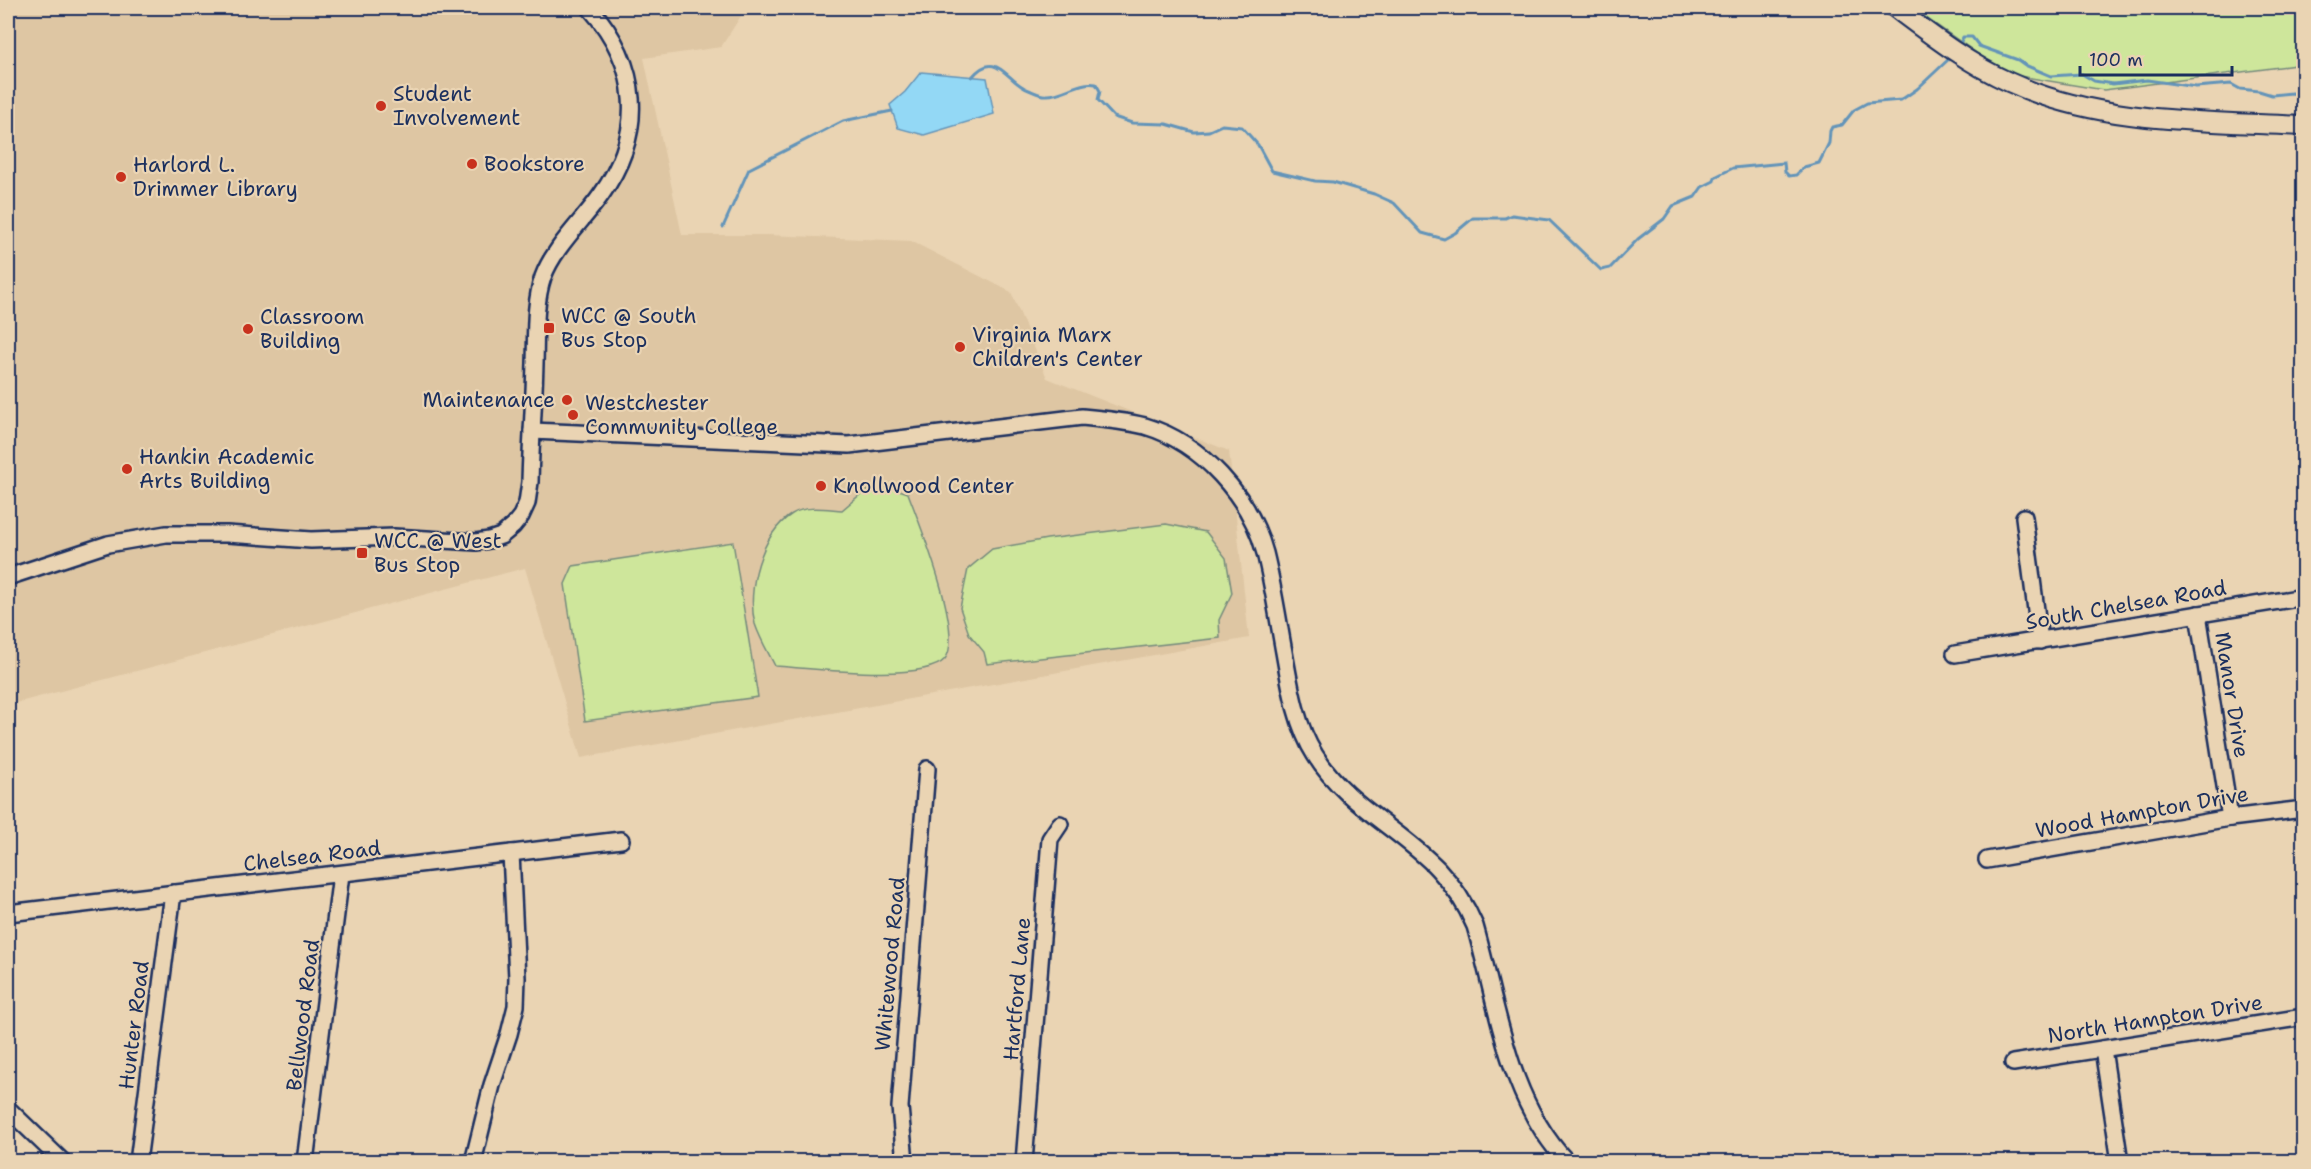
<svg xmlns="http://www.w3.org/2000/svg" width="2311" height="1169" font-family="'Shantell Sans',sans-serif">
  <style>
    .built { fill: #dec6a3 }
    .green { fill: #cee69b; stroke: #748a7c; stroke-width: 1.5 }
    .water { fill: #93d8f5; stroke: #6394b9; stroke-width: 1.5 }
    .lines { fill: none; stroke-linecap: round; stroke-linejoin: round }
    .stream { stroke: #6394b9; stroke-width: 3 }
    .minor-casing { stroke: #1b2f5e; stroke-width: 20 }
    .major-casing { stroke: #1b2f5e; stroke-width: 22 }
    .minor { stroke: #ead4b3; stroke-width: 15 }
    .major { stroke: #ead4b3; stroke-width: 18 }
    .poi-dot { fill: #c8321e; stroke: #ead4b3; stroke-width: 2 }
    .labels { text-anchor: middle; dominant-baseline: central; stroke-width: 4.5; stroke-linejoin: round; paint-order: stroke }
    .poi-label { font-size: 21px; fill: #1b2f5e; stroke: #ead4b3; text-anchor: start }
    .street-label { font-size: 21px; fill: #1b2f5e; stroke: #ead4b3 }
  </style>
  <rect width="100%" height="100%" fill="#ead4b3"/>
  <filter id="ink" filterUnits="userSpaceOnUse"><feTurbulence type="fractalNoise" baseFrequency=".0167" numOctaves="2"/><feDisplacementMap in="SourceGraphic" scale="12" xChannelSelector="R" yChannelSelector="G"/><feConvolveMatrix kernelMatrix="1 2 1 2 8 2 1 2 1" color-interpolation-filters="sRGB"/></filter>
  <g filter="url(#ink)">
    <!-- built -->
    <path class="built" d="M8,8H746L721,47L644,58L682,235H768L911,241L1011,292L1047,378L1229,451L1249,638L581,758L525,568L8,705Z"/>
    <!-- green -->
    <g class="green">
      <path d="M1912,8H2303V64L2104,90L2007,74Z"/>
      <path d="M879,486L893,488L908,493C919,523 965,634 945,659C924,683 808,668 775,666C768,652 760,639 755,624C746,590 761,534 792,514C806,505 826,509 842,510L862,493Z"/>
      <path d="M1166,524L1206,532L1226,558L1232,593L1219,620L1220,638L987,664L984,652L969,634L960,608L968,569L992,549L1047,539Z"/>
      <path d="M733,542L758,697L585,721L565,584L573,566Z"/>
    </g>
    <!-- water -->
    <path class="water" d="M921,72L987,78L994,114L924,135L898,128L890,105L905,92Z"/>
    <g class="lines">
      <!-- stream -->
      <g class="stream">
        <path d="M1959,46L1963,37H1972L1979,46L2018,60L2025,65L2051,76L2082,74L2094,81L2113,84L2147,80L2196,87L2231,84L2240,89L2259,91L2272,95L2292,93L2304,96"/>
        <path d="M972,77C997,47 1008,84 1029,90C1034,92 1041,96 1047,95C1064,95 1078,81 1096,84L1100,91L1098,100L1114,117L1132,123L1166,124L1194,132L1209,131L1222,125L1242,127L1258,145L1272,171L1315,181L1333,182L1374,194L1394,203L1422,233L1444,239L1455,233L1473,218H1505L1512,215L1549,220L1601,270L1610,268L1638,239L1664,219L1673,206L1695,197L1702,187L1714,181L1715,177L1733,168L1784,163L1785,172L1789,176L1796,175L1804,167L1819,163L1829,143L1830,131L1832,127L1842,125L1854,110L1867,103L1901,100L1917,89L1950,58"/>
        <path d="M723,227L749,169L843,121L892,111"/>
      </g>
      <!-- minor casing -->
      <g class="minor-casing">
        <g id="minor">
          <path d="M532,431L849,445L1082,417C1104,419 1124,421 1145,426C1202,443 1250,497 1265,553C1273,585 1278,619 1284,652C1290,686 1296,725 1315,755C1345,804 1400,829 1438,869C1454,886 1466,905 1475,926C1498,1006 1507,1099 1567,1162"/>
          <path d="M2024,517L2040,641"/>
          <path d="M8,577L108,544L166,534H227L311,540L394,537L476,542L489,540L501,536L513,526L521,516L527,503L530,482C531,442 534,403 535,363C536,335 534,304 543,277C554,247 583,221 601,195C646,132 640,65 590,8"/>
          <path d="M2198,614L2230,818"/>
          <path d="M1955,654L2304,597"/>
          <path d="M1987,860L2230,818L2304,809"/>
          <path d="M8,913L621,840"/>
          <path d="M2103,1049L2120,1162"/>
          <path d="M2013,1063L2304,1017"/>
          <path d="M8,1109L63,1162"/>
          <path d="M138,1162L173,893"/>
          <path d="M305,1162L341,874"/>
          <path d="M473,1162L492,1085L509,1034L516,1006L517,978L511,853"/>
          <path d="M905,1162L900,1107L927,769"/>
          <path d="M1024,1162L1050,839L1060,824"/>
        </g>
      </g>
      <!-- major casing -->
      <g class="major-casing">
        <path id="major" d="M1895,8C1931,35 1967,63 2009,82C2100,124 2205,121 2304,126"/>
      </g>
      <!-- minor -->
      <use href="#minor" class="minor"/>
      <!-- major -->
      <use href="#major" class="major"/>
    </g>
  </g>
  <!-- markers -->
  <g class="poi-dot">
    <circle cx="381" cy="106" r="6"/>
    <circle cx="472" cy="164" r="6"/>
    <circle cx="121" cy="177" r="6"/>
    <rect x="543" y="322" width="12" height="12" rx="3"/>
    <circle cx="248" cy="329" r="6"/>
    <circle cx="960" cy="347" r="6"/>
    <circle cx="567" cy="400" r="6"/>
    <circle cx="573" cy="415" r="6"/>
    <circle cx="127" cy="469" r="6"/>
    <circle cx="821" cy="486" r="6"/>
    <rect x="356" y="547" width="12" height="12" rx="3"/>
  </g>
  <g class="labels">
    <!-- poi labels -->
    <g class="poi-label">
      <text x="393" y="94">Student<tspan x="393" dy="24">Involvement</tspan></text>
      <text x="484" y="164">Bookstore</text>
      <text x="133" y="165">Harlord L.<tspan x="133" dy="24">Drimmer Library</tspan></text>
      <text x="561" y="316">WCC @ South<tspan x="561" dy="24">Bus Stop</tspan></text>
      <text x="260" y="317">Classroom<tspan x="260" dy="24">Building</tspan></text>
      <text x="972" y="335">Virginia Marx<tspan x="972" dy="24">Children's Center</tspan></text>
      <text x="555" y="400" text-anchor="end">Maintenance</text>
      <text x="585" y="403">Westchester<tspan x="585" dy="24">Community College</tspan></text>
      <text x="139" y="457">Hankin Academic<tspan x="139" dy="24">Arts Building</tspan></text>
      <text x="833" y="486">Knollwood Center</text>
      <text x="374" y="541">WCC @ West<tspan x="374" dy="24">Bus Stop</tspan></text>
    </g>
    <!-- street labels -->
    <g class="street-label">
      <text transform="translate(2126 605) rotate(-10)">South Chelsea Road</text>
      <text transform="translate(2232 695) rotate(81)">Manor Drive</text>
      <text transform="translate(2142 812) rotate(-10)">Wood Hampton Drive</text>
      <text transform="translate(312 856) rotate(-7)">Chelsea Road</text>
      <text transform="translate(890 964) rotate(-85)">Whitewood Road</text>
      <text transform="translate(1017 989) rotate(-85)">Hartford Lane</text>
      <text transform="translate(303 1015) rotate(-83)">Bellwood Road</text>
      <text transform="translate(2155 1019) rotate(-9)">North Hampton Drive</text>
      <text transform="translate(134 1025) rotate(-83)">Hunter Road</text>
    </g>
  </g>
  <!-- margin -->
  <rect width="2311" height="1169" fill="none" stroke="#ead4b3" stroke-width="30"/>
  <rect x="15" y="15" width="2281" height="1139" fill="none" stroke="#1b2f5e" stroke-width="2" filter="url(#ink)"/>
  <!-- scale -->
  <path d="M2080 66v9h152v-9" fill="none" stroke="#1b2f5e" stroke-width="3"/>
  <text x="2089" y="66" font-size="18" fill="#1b2f5e" stroke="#ead4b3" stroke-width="4.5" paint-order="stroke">100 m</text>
</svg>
